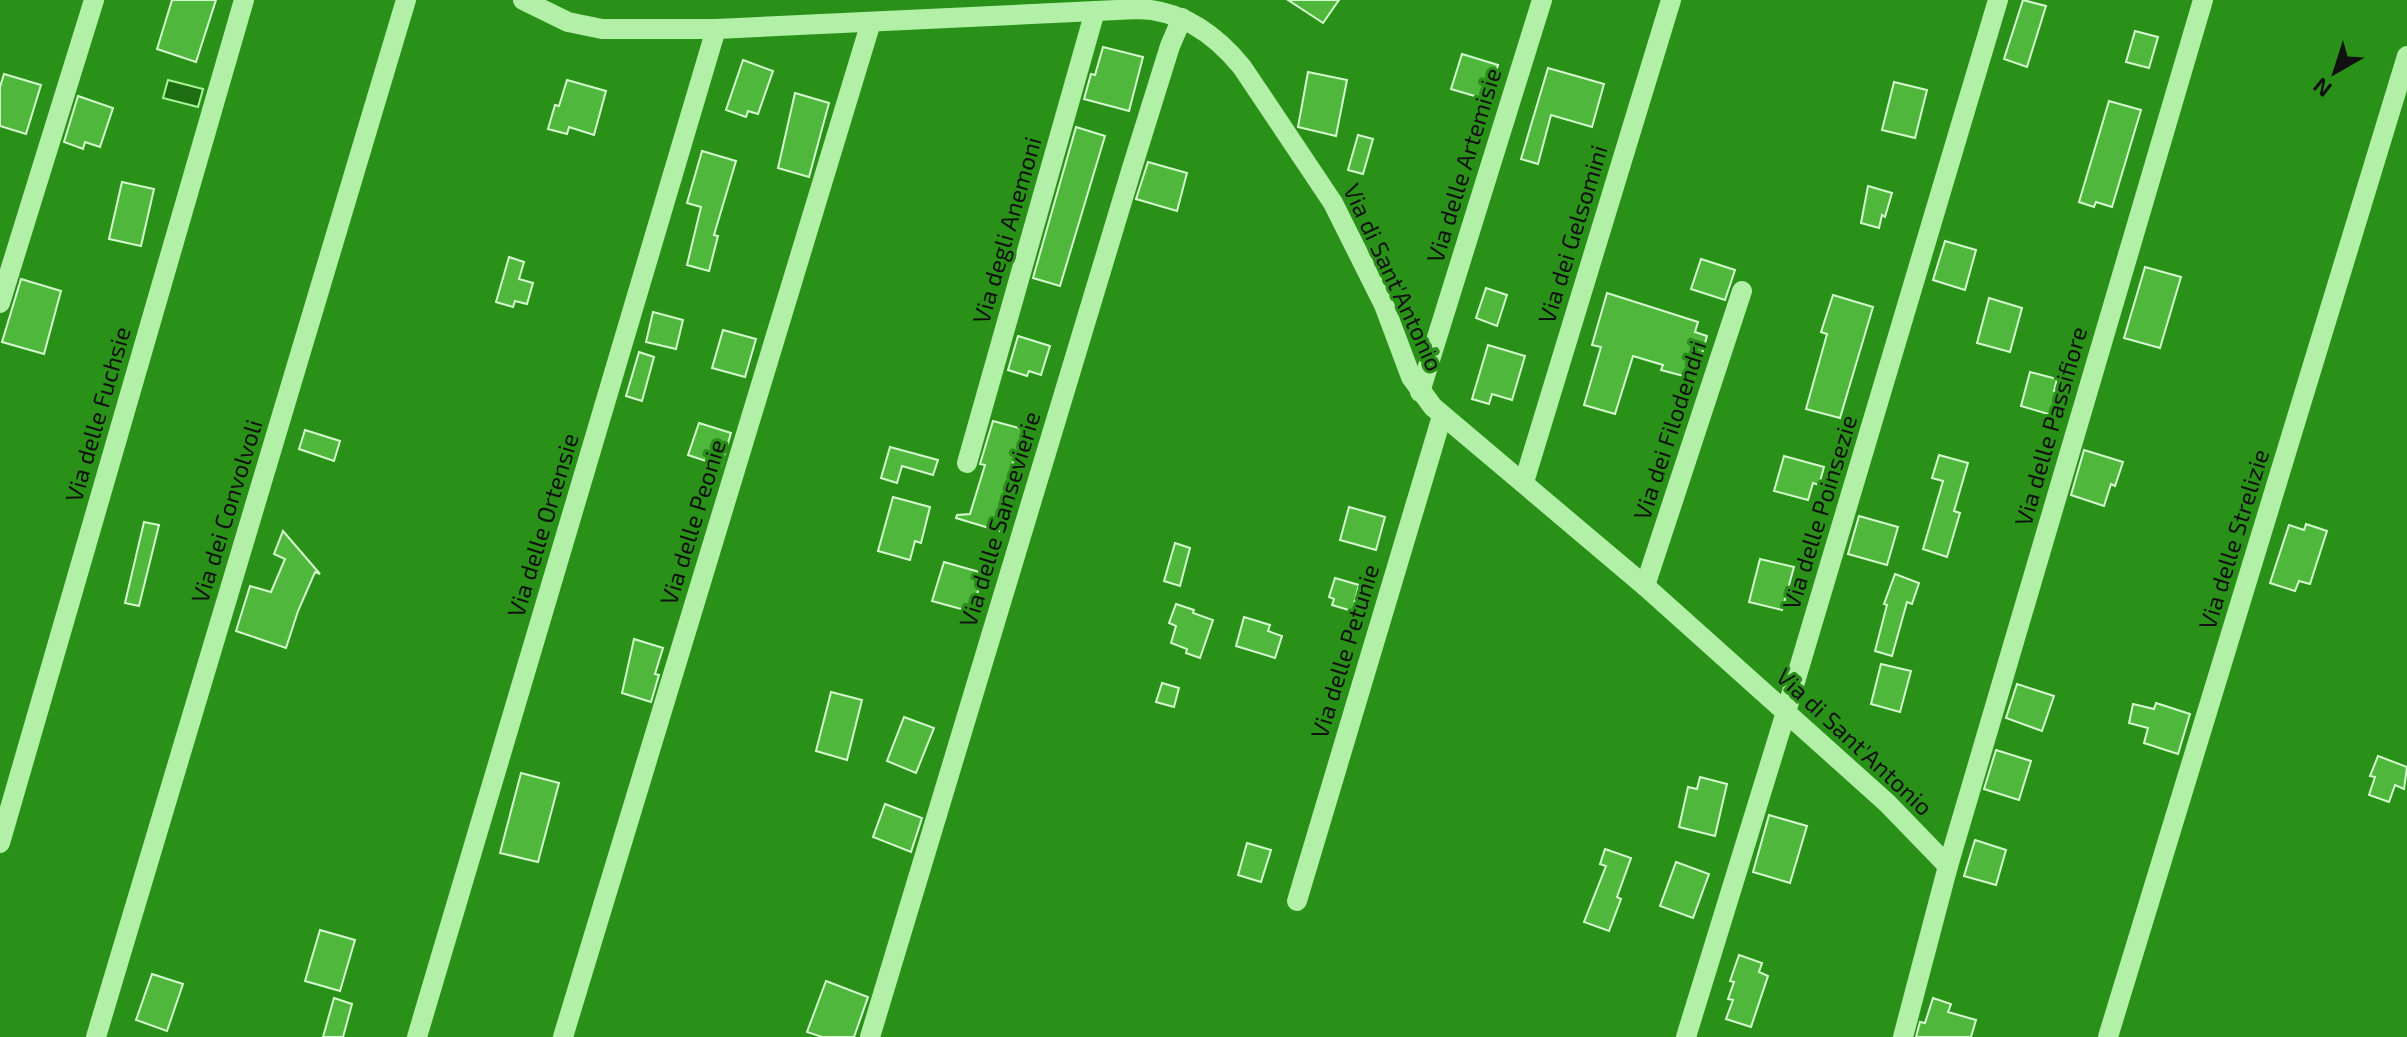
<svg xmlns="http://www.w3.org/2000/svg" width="2407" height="1037" font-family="'Exo 2',sans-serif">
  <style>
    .water { fill: #1c6e10; stroke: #a8f299; stroke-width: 2 }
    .building { fill: #50b73d; stroke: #d4fbcd; stroke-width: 2 }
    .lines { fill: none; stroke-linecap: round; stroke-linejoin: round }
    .minor { stroke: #b2efa7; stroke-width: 20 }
    .labels { text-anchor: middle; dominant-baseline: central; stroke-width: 6; stroke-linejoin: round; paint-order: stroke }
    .street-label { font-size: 24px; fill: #111; stroke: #299118 }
  </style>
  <rect width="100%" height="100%" fill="#299118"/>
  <!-- water -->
  <path class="water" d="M168,80L203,89L198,107L163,98Z"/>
  <!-- building -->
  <g class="building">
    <path d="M172,0H216L196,62L157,49Z"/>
    <path d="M1288,0H1339L1323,23Z"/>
    <path d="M2023,0L2046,6L2027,67L2004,59Z"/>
    <path d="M2135,31L2158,37L2149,68L2126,62Z"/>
    <path d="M1103,47L1143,57L1129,111L1084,99L1091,74L1095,75Z"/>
    <path d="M1462,54L1498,65L1488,100L1451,89Z"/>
    <path d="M743,60L773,71L758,114L748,111L746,117L726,110Z"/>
    <path d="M1548,68L1604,84L1592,127L1551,115L1538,164L1521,159Z"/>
    <path d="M1308,72L1347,80L1336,136L1298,127Z"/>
    <path d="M4,74L41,85L26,134L0,126V87Z"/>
    <path d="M567,80L606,91L594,135L569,127L567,134L548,129L555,105L559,106Z"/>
    <path d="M1894,82L1927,90L1915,138L1882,130Z"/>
    <path d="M795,93L829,103L809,177L778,168Z"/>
    <path d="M78,96L113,108L100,147L85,142L83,149L64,142Z"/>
    <path d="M2109,101L2141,110L2112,207L2096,202L2094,207L2079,202Z"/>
    <path d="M1076,127L1105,136L1060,286L1033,278Z"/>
    <path d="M1358,135L1373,139L1363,174L1348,170Z"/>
    <path d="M702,151L736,161L714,235L718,236L709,271L687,265L701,207L687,203Z"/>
    <path d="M1148,162L1187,173L1177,211L1136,199Z"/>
    <path d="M122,182L154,189L141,246L109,239Z"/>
    <path d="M1868,186L1892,193L1885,217L1882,215L1879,228L1861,223Z"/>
    <path d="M1945,241L1976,250L1965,290L1933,280Z"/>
    <path d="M509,257L524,262L519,279L533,283L527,304L515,301L513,307L496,302Z"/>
    <path d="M1701,259L1735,270L1725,300L1691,289Z"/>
    <path d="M2145,267L2181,277L2160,348L2124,338Z"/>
    <path d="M21,279L61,291L44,354L2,342Z"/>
    <path d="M1486,288L1507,295L1497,326L1476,318Z"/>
    <path d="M1607,293L1698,322L1695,332L1707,336L1695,379L1661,370L1663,365L1633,356L1615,414L1584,405L1601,347L1592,345Z"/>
    <path d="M1833,295L1873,307L1840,418L1806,409L1827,334L1821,332Z"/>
    <path d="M1989,298L2022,308L2010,352L1977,343Z"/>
    <path d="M653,312L683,320L676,349L646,342Z"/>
    <path d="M723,330L756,339L745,377L712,368Z"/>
    <path d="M1018,336L1050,346L1041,375L1029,371L1027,376L1008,370Z"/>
    <path d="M1488,345L1525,356L1512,400L1492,394L1489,404L1472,399Z"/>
    <path d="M639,352L654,357L642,401L626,396Z"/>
    <path d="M2030,372L2057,379L2054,391L2062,393L2055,416L2021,406Z"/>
    <path d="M993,421L1023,429L998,514H1005L999,531L956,518L957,515L970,514L985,465L980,464Z"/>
    <path d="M699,423L731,433L721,466L688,455Z"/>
    <path d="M305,430L340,441L334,461L299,449Z"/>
    <path d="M890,447L938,460L933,475L902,466L897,483L881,478Z"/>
    <path d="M2084,450L2123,462L2115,486L2111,484L2104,506L2071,495Z"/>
    <path d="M1939,455L1968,463L1954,511L1960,513L1947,557L1923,549L1943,481L1932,478Z"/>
    <path d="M1784,456L1824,467L1819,485L1813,483L1808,500L1774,491Z"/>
    <path d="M893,497L930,507L921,543L915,541L910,560L878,551Z"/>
    <path d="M1349,507L1385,517L1376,550L1340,540Z"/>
    <path d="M1859,516L1898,527L1887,565L1848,554Z"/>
    <path d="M144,522L159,525L139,606L125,603Z"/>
    <path d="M2306,524L2327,531L2310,584L2299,581L2295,591L2270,583L2289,525L2304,530Z"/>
    <path d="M283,531L320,574L315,572L298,611L286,648L236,631L250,586L271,592L285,559L274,554Z"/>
    <path d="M1175,543L1190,548L1180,586L1164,581Z"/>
    <path d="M1760,559L1794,567L1782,610L1749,602Z"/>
    <path d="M944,562L983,573L972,612L932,601Z"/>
    <path d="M1895,574L1919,583L1912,604L1907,602L1892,656L1875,651L1887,605L1884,604Z"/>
    <path d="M1335,578L1359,585L1352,611L1332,605L1334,599L1329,597Z"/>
    <path d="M1176,604L1194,610L1193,613L1213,620L1200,658L1186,653L1187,649L1171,643L1176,626L1169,623Z"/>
    <path d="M1244,617L1270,625L1268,631L1282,636L1275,658L1236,646Z"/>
    <path d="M634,639L663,648L655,674L659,675L651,702L622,693Z"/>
    <path d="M1881,664L1911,671L1900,712L1871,704Z"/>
    <path d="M1162,683L1179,688L1174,707L1156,702Z"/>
    <path d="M2017,684L2054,696L2042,731L2006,718Z"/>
    <path d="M831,692L862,700L847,760L816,751Z"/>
    <path d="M2156,703L2190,714L2178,754L2144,743L2148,728L2129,723L2133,704L2154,709Z"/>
    <path d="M904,717L934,728L916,773L887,761Z"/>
    <path d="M1996,750L2031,761L2019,800L1984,789Z"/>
    <path d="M2378,756L2407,767L2404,789L2395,785L2389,802L2369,795L2375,777L2370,776Z"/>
    <path d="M521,773L559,783L538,862L500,853Z"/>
    <path d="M1700,777L1727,784L1715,836L1679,827L1688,787L1697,789Z"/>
    <path d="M885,804L922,818L911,852L873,837Z"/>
    <path d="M1769,815L1807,826L1790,883L1753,872Z"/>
    <path d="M1975,840L2006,850L1996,885L1964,876Z"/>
    <path d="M1247,843L1271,850L1261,882L1238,875Z"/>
    <path d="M1605,849L1631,858L1617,897L1621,899L1609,931L1584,922L1606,866L1600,864Z"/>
    <path d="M1676,862L1709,874L1693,918L1660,906Z"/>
    <path d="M320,930L355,940L340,991L305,981Z"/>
    <path d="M1739,955L1762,963L1759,972L1768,976L1751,1027L1726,1019L1733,1000L1728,999L1734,982L1730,981Z"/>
    <path d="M152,974L183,984L167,1031L136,1020Z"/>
    <path d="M826,981L868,997L854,1037H822L807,1032Z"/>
    <path d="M334,998L352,1004L343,1037H323Z"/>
    <path d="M1933,998L1951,1004L1948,1012L1976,1020L1971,1037H1916L1920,1022L1925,1023Z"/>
  </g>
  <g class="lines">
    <!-- minor -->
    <g class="minor">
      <path d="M523,0L568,22L602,29H716L1138,9C1182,10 1215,34 1242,67L1333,203L1384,305L1411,377L1433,407L1645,586L1887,803L1948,866L1903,1037"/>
      <path d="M0,303L94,0"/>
      <path d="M1420,392L1542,0"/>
      <path d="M967,463L1095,11"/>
      <path d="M1524,482L1671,0"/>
      <path d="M1645,586L1742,291"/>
      <path d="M0,843L244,0"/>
      <path d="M1948,866L2203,0"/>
      <path d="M1297,901L1442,416"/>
      <path d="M96,1037L406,0"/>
      <path d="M417,1037L716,29"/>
      <path d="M563,1037L871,22"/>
      <path d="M870,1037L1132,168L1170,46L1182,18"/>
      <path d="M1686,1037L1786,712L1998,0"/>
      <path d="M2108,1037L2407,56"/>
    </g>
  </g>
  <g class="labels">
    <!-- street labels -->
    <g class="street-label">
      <text transform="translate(1463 165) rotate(-73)">Via delle Artemisie</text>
      <text transform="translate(1006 230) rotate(-74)">Via degli Anemoni</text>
      <text transform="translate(1572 234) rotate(-73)">Via dei Gelsomini</text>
      <text transform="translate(1394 277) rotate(65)">Via di Sant'Antonio</text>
      <text transform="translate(97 414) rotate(-74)">Via delle Fuchsie</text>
      <text transform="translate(2050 426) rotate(-74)">Via delle Passifiore</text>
      <text transform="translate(1669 430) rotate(-72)">Via dei Filodendri</text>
      <text transform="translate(226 511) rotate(-73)">Via dei Convolvoli</text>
      <text transform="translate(1819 512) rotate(-73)">Via delle Poinsezie</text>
      <text transform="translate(999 519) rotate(-73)">Via delle Sansevierie</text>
      <text transform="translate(692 522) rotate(-73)">Via delle Peonie</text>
      <text transform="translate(542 525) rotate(-73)">Via delle Ortensie</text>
      <text transform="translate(2233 539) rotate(-73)">Via delle Strelizie</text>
      <text transform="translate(1344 651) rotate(-73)">Via delle Petunie</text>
      <text transform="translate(1855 741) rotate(43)">Via di Sant'Antonio</text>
    </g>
  </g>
  <!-- north arrow -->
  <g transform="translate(2335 72) rotate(219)" stroke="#299118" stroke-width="6" paint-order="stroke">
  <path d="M0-6L14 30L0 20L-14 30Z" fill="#111111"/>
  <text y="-12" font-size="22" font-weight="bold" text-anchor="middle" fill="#111111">N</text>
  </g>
</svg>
